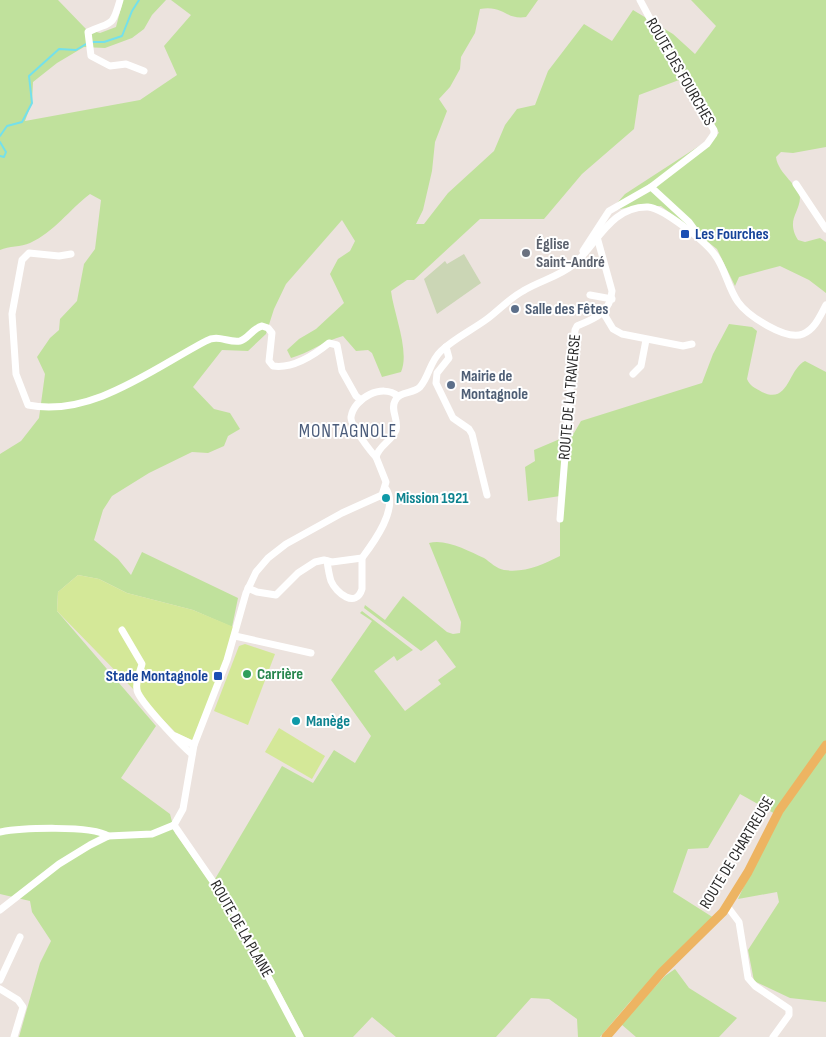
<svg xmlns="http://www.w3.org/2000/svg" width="826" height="1037" font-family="'Sofia Sans Condensed',sans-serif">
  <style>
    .green { fill: #c0e19c }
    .cemetery { fill: #cbd6b5 }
    .pitch { fill: #d4e898 }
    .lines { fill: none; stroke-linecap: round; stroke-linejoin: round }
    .stream { stroke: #74e0eb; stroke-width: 2 }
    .minor { stroke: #fff; stroke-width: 7 }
    .major { stroke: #edb462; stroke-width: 9 }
    .transit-dot { fill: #1a4fb4; stroke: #fff; stroke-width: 2 }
    .worship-dot { fill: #6b7280; stroke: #fff; stroke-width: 2 }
    .service-dot { fill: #5c6f8a; stroke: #fff; stroke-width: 2 }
    .culture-dot { fill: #0f9aa8; stroke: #fff; stroke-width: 2 }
    .leisure-dot { fill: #2e9e5b; stroke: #fff; stroke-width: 2 }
    .labels { text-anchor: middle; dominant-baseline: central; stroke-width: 4; stroke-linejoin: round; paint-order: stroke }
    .street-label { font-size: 16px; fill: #2b2b2b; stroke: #fff }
    .transit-label { font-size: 16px; font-weight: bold; fill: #164399; stroke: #fff; text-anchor: start }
    .worship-label { font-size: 16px; font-weight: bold; fill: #5b616d; stroke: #fff; text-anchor: start }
    .service-label { font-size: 16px; font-weight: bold; fill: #4e5e75; stroke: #fff; text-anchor: start }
    .culture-label { font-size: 16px; font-weight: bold; fill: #0d838f; stroke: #fff; text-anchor: start }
    .leisure-label { font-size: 16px; font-weight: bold; fill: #27864d; stroke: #fff; text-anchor: start }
    .quarter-label { font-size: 19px; letter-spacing: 1px; fill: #4c5d7b; stroke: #fff }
  </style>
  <rect width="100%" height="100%" fill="#ece3de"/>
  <!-- green -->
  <g class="green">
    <path d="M0,0H58L86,29L100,33L116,27L123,0H166L152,15L144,29L132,38L105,48L84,47L57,63L33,82L32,102L25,121L140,100L177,75L164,46L191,15L171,0H538L526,17C505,20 504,5 480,9L475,33L461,57L460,69L450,87L439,99L447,111L435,142L432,171L423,210L416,224H424L448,193L494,151L505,125L517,109L535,105L548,71L584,24L612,41L633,10L673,34L695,54L716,26L691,0H826V147L793,153L781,152L776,157C778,174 800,186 800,198C799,214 786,220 798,240L805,242L820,238L826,242V293L809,280L780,266L739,277L735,286L717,249L661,206H635L610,211L625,194L719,133L687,77L639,95L634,129L582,174L544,219H480L414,280H407L391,291C394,315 410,351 401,372L382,377L372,353L368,350L356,351L343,336C324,341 309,353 291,358L287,350L299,339L316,329L344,303L330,274L338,259L350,251L355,241L342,220L286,284L274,309L266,334L248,351L222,350L193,387L214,409L230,413L240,429L228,436L224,446L208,453L192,452L149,473L112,496L103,510L94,540L118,559L131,575L142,552L238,598L232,627L193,610L127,593L99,579L78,575L58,592L57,611L156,726L121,778L170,814L175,833L231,912L297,1037H19L40,963L51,941L32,912L30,901L0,894V454L21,441L39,418L45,374L37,357L50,338L59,330L60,319L77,301L84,264L95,249L101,200L90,194C69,210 54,232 30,243C21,247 9,246 0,250Z"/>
    <path d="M729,324L752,327L757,331L747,379C750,386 755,388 762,392C789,405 788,369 805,361L826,372V1002L790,998L754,981L748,950L779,902L777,892L738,899L777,815L740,794L708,848L688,849L673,892L714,918L629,1003L600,1037H578L577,1019L549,999L531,998L496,1037H396L372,1017L353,1037H304L243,922L215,879L282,766L313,783L334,750L355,763L371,736L331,680L372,621L360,613L362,611L413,650L397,661L394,656L374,671L405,711L441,684L438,680L456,667L436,640L421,651L364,608L365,605L385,620L403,596L447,632L453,634L460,633L461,622L429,543C445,538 469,551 484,558C490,562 497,569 504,570C525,573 542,565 560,556V496L528,501L525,467L535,461L534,450L574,433L581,421L702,383L713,354Z"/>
    <path d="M675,969L689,988L737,1018L719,1037H636L621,1024L665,976Z"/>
  </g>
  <!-- cemetery -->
  <path class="cemetery" d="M464,254L481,283L437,314L424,279L445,261L447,264Z"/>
  <!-- pitch -->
  <g class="pitch">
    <path d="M78,575L99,579L127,593L193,610L236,628L197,736L192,740L176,733L57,611L58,592Z"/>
    <path d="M245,644L275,654L248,725L214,711L239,646Z"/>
    <path d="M279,728L325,756L312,779L265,752Z"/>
  </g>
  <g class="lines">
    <!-- stream -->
    <g class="stream">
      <path d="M90,42H104L122,36L132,11L139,0"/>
      <path d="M0,136L7,126L22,122L32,103L29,76L59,49L76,50L86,44"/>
      <path d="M0,142L6,152L4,157L0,156"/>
    </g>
    <!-- minor -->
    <g class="minor">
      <path d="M120,0C112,29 111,21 88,32L91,56L110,66L126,64L144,71"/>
      <path d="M640,0L684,82L714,130V134L707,144L651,187L689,222L702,240"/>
      <path d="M796,184L826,229"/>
      <path d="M583,251L609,211L651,187"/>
      <path d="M71,254L59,256L29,253L22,260L12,314L16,374L28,405C91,418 154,368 206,341C218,334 228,343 240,341C248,339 253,328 262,326L268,328L272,333L269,361L273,366C293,369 313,356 329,343L337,345L342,371L356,396L361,400"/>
      <path d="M590,295L612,299"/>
      <path d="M604,314L613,329L622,334L683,346L692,344"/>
      <path d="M446,347L449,358L437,373L436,383L453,418L469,429L472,434L487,495"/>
      <path d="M633,374L641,366L646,340"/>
      <path d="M376,457C371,452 350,425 351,417C354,398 382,383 398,396"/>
      <path d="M560,519L575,330L577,326C596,318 610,313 612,291L597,237"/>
      <path d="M327,561C328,568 329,575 331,581C336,593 356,609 362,589V558"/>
      <path d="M248,588L257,592L276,595L298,573L315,562L324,560L332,562L362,558C374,542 399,508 386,489"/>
      <path d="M122,630L142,664C140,672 135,682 137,690C139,701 182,746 192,754"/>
      <path d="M235,636L311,653"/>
      <path d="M175,736L194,745"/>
      <path d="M174,825L234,912L300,1037"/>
      <path d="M0,832C20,828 92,825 108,836"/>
      <path d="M727,906L739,922L748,978L755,986L789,1009V1015L773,1037"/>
      <path d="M0,910L59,864L90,845L108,836L152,834L174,825L183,809L194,745L227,660L246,593L256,572L268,558L286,544L342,513L382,495L386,482L376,457C379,445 392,441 396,430C399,420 390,410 395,401C399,391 413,394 420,387C429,377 430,361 441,351C455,338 472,330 487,319C499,310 510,298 523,291C539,281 558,277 573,265C597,245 610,206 648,207C663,208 706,242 715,255C725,268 728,288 738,302C748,316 786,341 803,334C815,329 820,316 826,305"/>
      <path d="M0,980L20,937"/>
      <path d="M0,989L18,1000L23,1007L14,1037"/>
    </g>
    <!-- major -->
    <path class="major" d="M606,1037L662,972L723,912L748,872L779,811L826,745"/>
  </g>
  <!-- markers -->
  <g class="transit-dot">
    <rect x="680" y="229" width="10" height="10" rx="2.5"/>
    <rect x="213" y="671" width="10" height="10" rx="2.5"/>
  </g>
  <circle class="worship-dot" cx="526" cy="253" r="5"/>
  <g class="service-dot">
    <circle cx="515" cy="309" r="5"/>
    <circle cx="451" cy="385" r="5"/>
  </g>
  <g class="culture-dot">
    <circle cx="386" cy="498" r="5"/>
    <circle cx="296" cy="721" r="5"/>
  </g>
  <circle class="leisure-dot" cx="247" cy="674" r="5"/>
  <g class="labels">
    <!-- street labels -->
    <g class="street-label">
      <text transform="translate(680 72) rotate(60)">ROUTE DES FOURCHES</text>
      <text transform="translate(570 397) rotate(-85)">ROUTE DE LA TRAVERSE</text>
      <text transform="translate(737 853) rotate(-59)">ROUTE DE CHARTREUSE</text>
      <text transform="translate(241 929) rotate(60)">ROUTE DE LA PLAINE</text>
    </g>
    <!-- transit labels -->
    <g class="transit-label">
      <text x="695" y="234">Les Fourches</text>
      <text x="208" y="676" text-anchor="end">Stade Montagnole</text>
    </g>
    <!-- worship labels -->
    <g class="worship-label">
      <text x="536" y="244">Église<tspan x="536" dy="18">Saint-André</tspan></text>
    </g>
    <!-- service labels -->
    <g class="service-label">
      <text x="525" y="309">Salle des Fêtes</text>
      <text x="461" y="376">Mairie de<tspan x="461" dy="18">Montagnole</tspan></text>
    </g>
    <!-- culture labels -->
    <g class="culture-label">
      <text x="396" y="498">Mission 1921</text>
      <text x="306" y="721">Manège</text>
    </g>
    <!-- leisure labels -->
    <g class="leisure-label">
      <text x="257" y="674">Carrière</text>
    </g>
    <!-- quarter labels -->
    <g class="quarter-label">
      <text x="348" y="431">MONTAGNOLE</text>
    </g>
  </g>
</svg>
